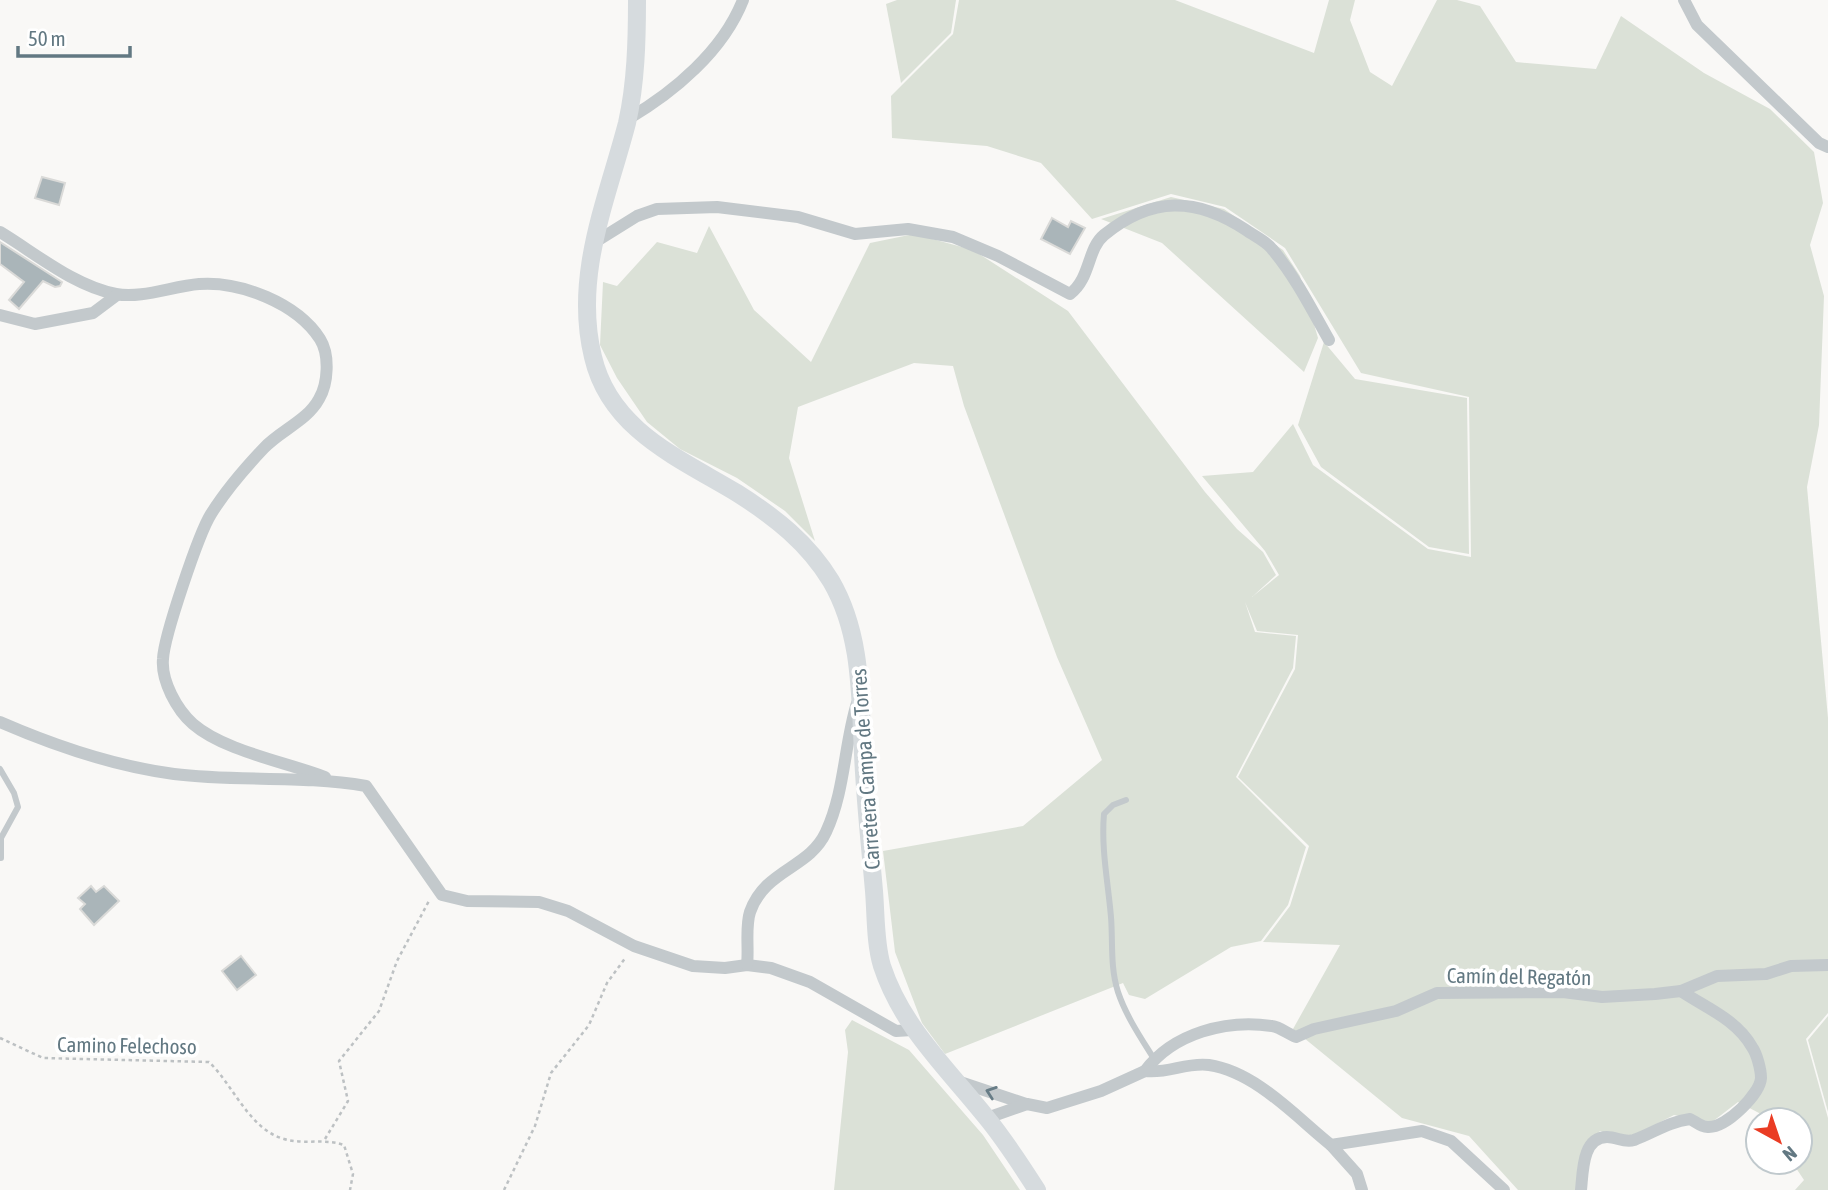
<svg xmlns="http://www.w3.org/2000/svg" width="1828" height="1190" font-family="'Asap Condensed',sans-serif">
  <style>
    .green { fill: #dbe1d7 }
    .building { fill: #aab5b9; stroke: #dadad8; stroke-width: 2 }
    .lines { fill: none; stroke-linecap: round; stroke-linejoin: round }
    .path { stroke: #bdc1c3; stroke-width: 2.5; stroke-dasharray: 3.5 3.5; stroke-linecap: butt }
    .lane { stroke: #c3c9cc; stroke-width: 6 }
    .street { stroke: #c3c9cc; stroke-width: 12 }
    .secondary { stroke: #d6dbde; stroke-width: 18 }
    .oneway { stroke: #677c86 }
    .labels { text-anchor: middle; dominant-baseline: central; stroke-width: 7; stroke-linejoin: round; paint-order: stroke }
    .street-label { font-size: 21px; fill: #627882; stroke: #fff }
  </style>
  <rect width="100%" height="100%" fill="#f9f8f6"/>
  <!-- green -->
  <g class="green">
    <path d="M897,0H956L951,33L901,83L886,4Z"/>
    <path d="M959,0H1175L1314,53L1329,0H1355L1350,20L1370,72L1392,86L1437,0H1457L1480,6L1516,62L1596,69L1621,16L1704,73L1770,109L1814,152L1823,203L1810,245L1824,296L1819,425L1807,487L1828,718V1013L1806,1039L1828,1118V1190H1795L1804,1180L1792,1162H1800V1120H1764L1759,1113L1738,1102L1712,1122L1674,1115L1627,1139L1600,1131L1583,1151L1576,1190H1518L1469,1136L1402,1118L1293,1029L1340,945L1263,942L1290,906L1309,846L1238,777L1295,669L1298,635L1257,631L1245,602L1255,632L1296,636L1293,668L1236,777L1306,847L1288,905L1261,941L1231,947L1145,999L1129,995L1123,983L945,1054L922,1023L895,952L883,851L1023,826L1102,760L1057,657L964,406L953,366L914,363L798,407L789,458L815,541L785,511L737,478L680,449L647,422L617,378L600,345L603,282L617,286L657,242L697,253L709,226L754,310L811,362L870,243L914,234L973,250L1068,311L1205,492L1237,529L1263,552L1276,575L1252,597L1279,575L1265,551L1202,476L1253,472L1293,424L1313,465L1428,549L1471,557L1469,397L1361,373L1285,248L1225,207L1171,194L1092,219L1041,163L987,146L892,138L891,96L953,34Z"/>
    <path d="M1171,197L1224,209L1283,250L1300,276L1318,338L1304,372L1162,243L1101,219Z"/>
    <path d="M1324,342L1355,379L1467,398L1469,554L1429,547L1321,467L1298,425Z"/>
    <path d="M1828,1016V1112L1808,1040Z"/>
    <path d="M852,1020L909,1050L983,1135L1020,1190H834L848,1052L845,1030Z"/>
  </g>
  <!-- building -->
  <g class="building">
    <path d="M42,177L65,183L59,205L35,198Z"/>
    <path d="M1052,218L1068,227L1071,221L1085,228L1070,254L1041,239Z"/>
    <path d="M0,242L62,282L60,286L55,287L43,281L19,309L9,300L24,282L0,264Z"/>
    <path d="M91,886L96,892L104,886L119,901L94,925L80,909L85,904L78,898Z"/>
    <path d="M241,956L256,975L237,990L222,971Z"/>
  </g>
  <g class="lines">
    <!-- path -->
    <g class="path">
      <path d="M0,1038L43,1058L209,1062C234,1086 249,1129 284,1139C305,1145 324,1138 344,1145L353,1174L350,1190"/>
      <path d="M325,1139L348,1101L339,1061L379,1011L397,961L430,899"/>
      <path d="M504,1190L535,1126L551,1073L589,1025L607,983L626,957"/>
    </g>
    <!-- lane -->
    <g class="lane">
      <path d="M0,769L14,793L18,807L1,838V858"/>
      <path d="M1126,800L1113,805L1104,814C1101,849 1108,882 1111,917C1113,942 1110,967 1118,992C1126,1016 1141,1038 1154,1059"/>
    </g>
    <!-- street -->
    <g class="street">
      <path d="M1684,0L1697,25L1819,143L1828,147"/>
      <path d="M628,119C674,92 723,51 743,0"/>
      <path d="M0,232C35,253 74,286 116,294C141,299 173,286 199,284C240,281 297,303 320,339C330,355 328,384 319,399C307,421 281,430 264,448C245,468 226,490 211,514C199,533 164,636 163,659C161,681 177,710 193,724C224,751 286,762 325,777"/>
      <path d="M592,244L637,216L657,209L717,207L798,217L855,234L908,229L953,237L998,256L1070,294C1091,278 1087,249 1104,235C1152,196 1196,197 1246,230C1254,236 1266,241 1272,249C1295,276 1312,310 1329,340"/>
      <path d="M0,315L35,324L93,313L117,295"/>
      <path d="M0,722C55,746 114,766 174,774C237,782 302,775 366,786L442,895L467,901L539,902L568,911L634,946L693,966L725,968L747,965L771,968L810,982L896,1031L912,1030"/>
      <path d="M747,965C749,949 745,927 750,912C765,869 809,869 826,832C845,791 844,745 857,703"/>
      <path d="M1145,1071C1173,1033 1227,1019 1272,1026C1280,1027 1288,1034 1296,1037L1314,1029L1396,1011L1437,993L1563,992L1602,997L1655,994L1681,991L1717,976L1766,974L1791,966L1828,965"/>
      <path d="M1145,1071C1168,1074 1186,1062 1209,1065C1256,1072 1296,1117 1331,1145L1422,1131L1451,1141L1504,1190"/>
      <path d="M957,1081L1026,1104"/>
      <path d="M987,1118L1027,1104L1047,1108L1101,1091L1145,1071"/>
      <path d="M1331,1145L1357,1174L1362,1190"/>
      <path d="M1581,1190C1583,1172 1582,1137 1607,1137C1617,1137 1624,1143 1634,1140C1653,1133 1668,1122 1690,1119C1696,1122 1703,1128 1709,1127C1727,1127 1760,1094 1761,1078C1761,1070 1757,1054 1752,1047C1736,1019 1706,1008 1681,991"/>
    </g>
    <!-- secondary -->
    <path class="secondary" d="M637,0C637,40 636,83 627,123C607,200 573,276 593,357C610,430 679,458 737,493C775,517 808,543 831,581C862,634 860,696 863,754C865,800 870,845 874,891C876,915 875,943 882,966C902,1027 947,1068 986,1117C1005,1140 1021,1165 1037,1190"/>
  </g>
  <!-- one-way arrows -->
  <defs><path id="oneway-chevron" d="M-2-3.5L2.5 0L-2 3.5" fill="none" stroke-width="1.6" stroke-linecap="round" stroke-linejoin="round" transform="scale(1.75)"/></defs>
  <use class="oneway" href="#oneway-chevron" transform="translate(991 1092) rotate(-161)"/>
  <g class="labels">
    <!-- street labels -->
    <g class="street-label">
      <text transform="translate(865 769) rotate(-94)">Carretera Campa de Torres</text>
      <text transform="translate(1519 976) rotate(1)">Camín del Regatón</text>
      <text transform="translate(127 1045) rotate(1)">Camino Felechoso</text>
    </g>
  </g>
  <!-- north arrow -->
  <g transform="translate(1779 1141) rotate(140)"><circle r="33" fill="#ffffff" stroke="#c0c9cd" stroke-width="2"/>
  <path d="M0-5L12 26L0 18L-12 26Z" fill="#ea3c24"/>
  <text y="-10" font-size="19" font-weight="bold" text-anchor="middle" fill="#627882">N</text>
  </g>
  <!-- scale -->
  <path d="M18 46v10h112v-10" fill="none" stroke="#627882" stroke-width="3.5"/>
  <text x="28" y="46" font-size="21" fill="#627882" stroke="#ffffff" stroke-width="5" paint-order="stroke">50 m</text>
</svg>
